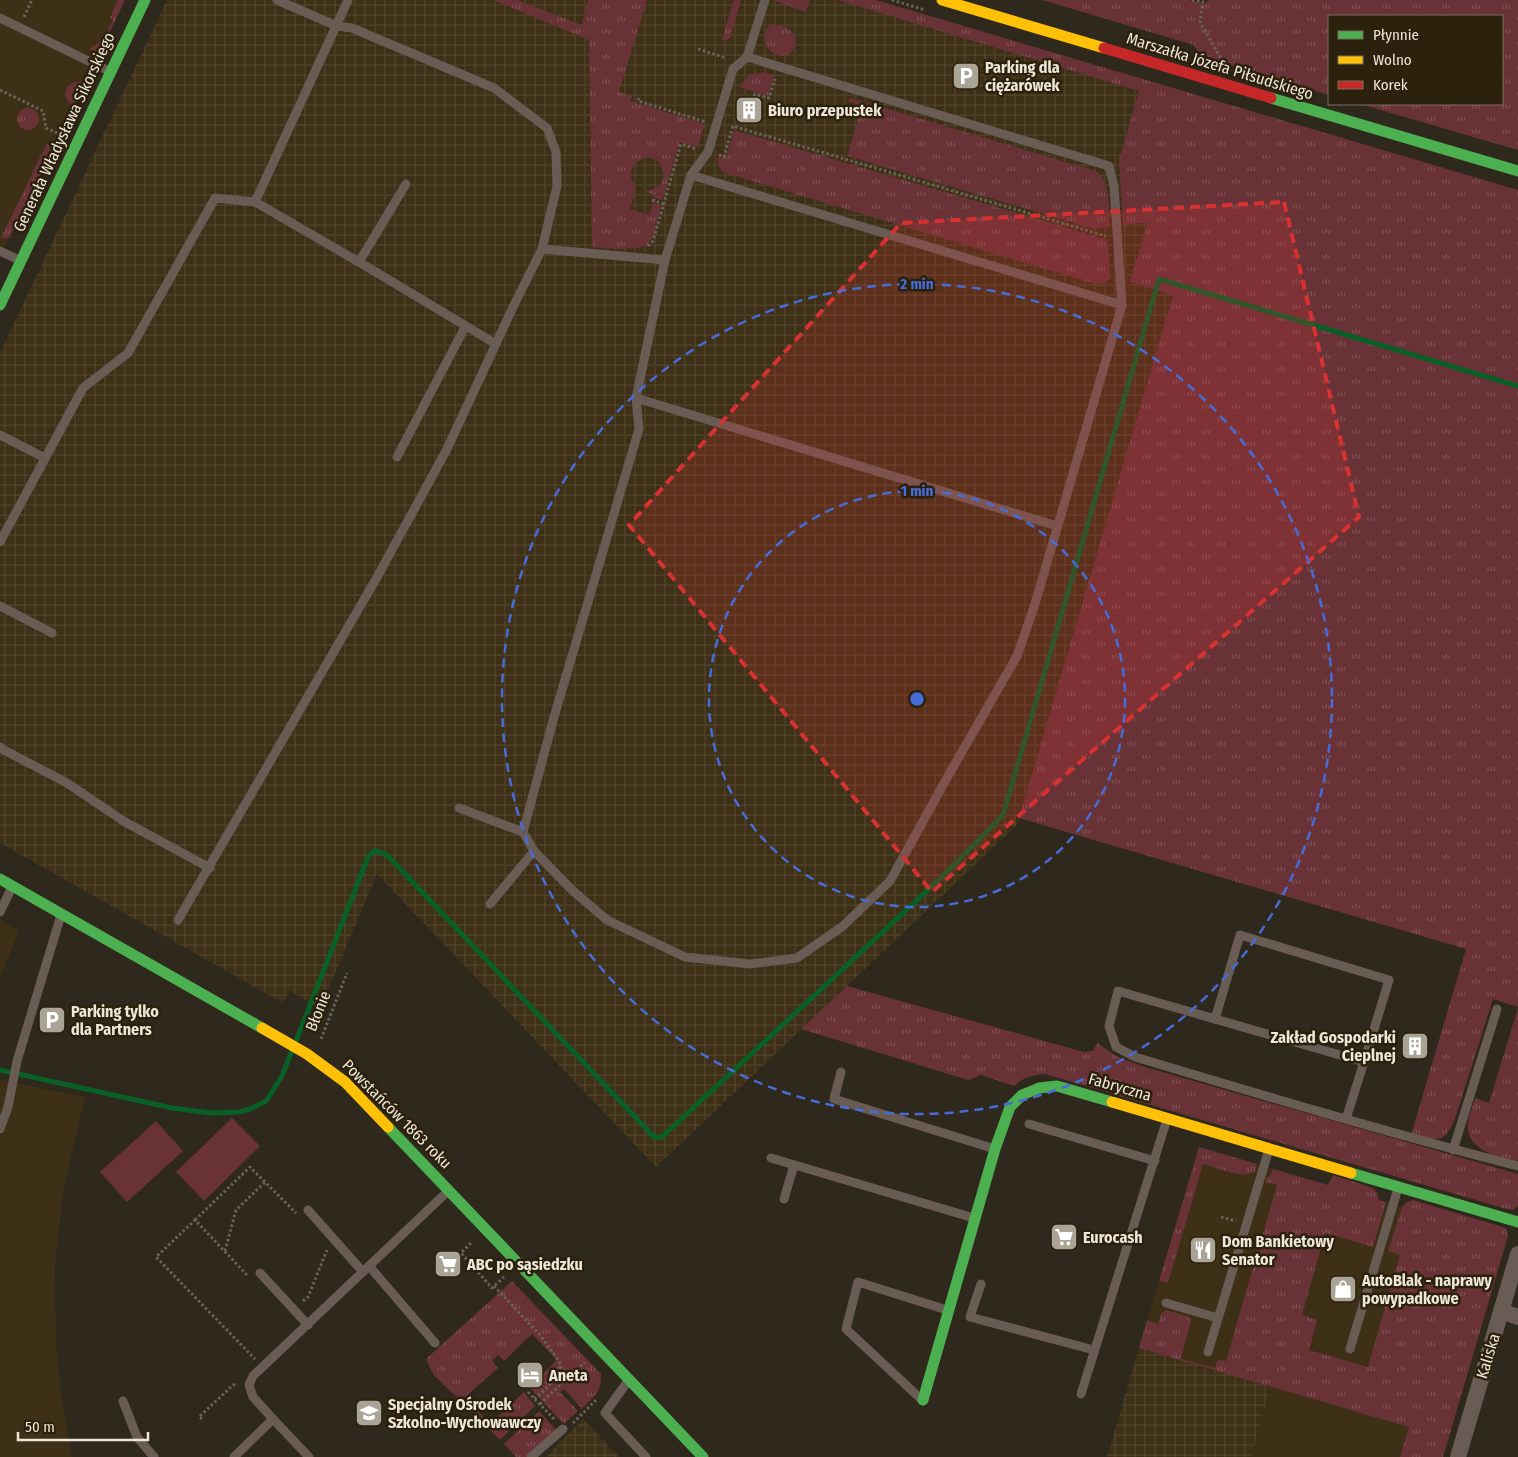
<svg xmlns="http://www.w3.org/2000/svg" width="1518" height="1457" font-family="'Fira Sans Condensed',sans-serif">
  <style>
    .built { fill: #3e3016 }
    .industrial { fill: url(#industrial-grid) }
    .grass { fill: url(#grass-tufts) }
    .park { fill: #693237 }
    .lines { fill: none; stroke-linecap: round; stroke-linejoin: round }
    .stream { stroke: #086027; stroke-width: 5 }
    .path { stroke: #6a615a; stroke-width: 3; stroke-dasharray: 2.5 2.5; stroke-linecap: butt }
    .lane { stroke: #685c54; stroke-width: 9 }
    .street { stroke: #685c54; stroke-width: 16 }
    .fast { stroke: #4caf50; stroke-width: 11 }
    .slow { stroke: #ffc107; stroke-width: 11 }
    .jam { stroke: #c62828; stroke-width: 11 }
    .marked { fill: #d73231; fill-opacity: 0.2; stroke: #d73231; stroke-width: 4; stroke-dasharray: 10 6; stroke-linejoin: round }
    .ring { fill: none; stroke: #476cd8; stroke-width: 2.5; stroke-dasharray: 9 6 }
    .labels { text-anchor: middle; dominant-baseline: central; stroke-width: 5; stroke-linejoin: round; paint-order: stroke }
    .street-label { font-size: 16px; fill: #ede6d9; stroke: #2c210c }
    .poi-label { font-size: 16px; font-weight: bold; fill: #ede6d9; stroke: #2c210c; text-anchor: start }
    .centre { fill: #476cd8; stroke: #2c210c; stroke-width: 2.5 }
    .ring-label { font-size: 15px; text-anchor: middle; font-weight: bold; fill: #476cd8; stroke: #2c210c; stroke-width: 5; stroke-linejoin: round; paint-order: stroke }
  </style>
  <defs>
    <pattern id="industrial-grid" width="8" height="8" patternUnits="userSpaceOnUse" patternTransform="scale(1.25)"><rect width="8" height="8" fill="#3e3016"/><path d="M0 4h8M4 0v8" fill="none" stroke="#51442c"/></pattern>
    <pattern id="grass-tufts" width="24" height="20" patternUnits="userSpaceOnUse" patternTransform="scale(1.25)"><rect width="24" height="20" fill="#693237"/><path d="M3 7l-1-3M5 7V3M7 7l1-3M15 17l-1-3M17 17v-4M19 17l1-3" fill="none" stroke="#7f5053"/></pattern>
  </defs>
  <rect width="100%" height="100%" fill="#2e281d"/>
  <!-- built -->
  <g class="built">
    <path d="M0,0H125L0,257Z"/>
    <path d="M0,920L19,931L0,978Z"/>
    <path d="M0,1080L85,1097L63,1192L55,1267L56,1344L62,1401L72,1457H0Z"/>
    <path d="M1199,1147L1468,1226L1400,1457H1251L1271,1386L1139,1348Z"/>
  </g>
  <!-- industrial -->
  <g class="industrial">
    <path d="M167,0H867L1184,94L1131,282L1173,295L1017,825L656,1167L377,874L320,1009L289,990L283,1003L0,843V353Z"/>
    <path d="M1139,1348L1271,1386L1251,1457H1107Z"/>
    <path d="M583,1419L619,1457H546Z"/>
  </g>
  <!-- grass -->
  <g class="grass">
    <path d="M118,0H125L99,54L89,49L103,40L113,20L110,18Z"/>
    <path d="M493,0H517L582,25L588,0H647L619,92L632,96L630,101L705,124L698,147L680,142L662,200L654,198L655,195L646,192V191C653,190 659,187 662,181C664,177 664,173 662,169C655,145 617,164 636,187L630,209L649,215L653,203L661,205C658,215 655,235 649,243C643,252 604,248 592,247L589,40Z"/>
    <path d="M734,0H741L730,38L727,40H722Z"/>
    <path d="M773,0H810L806,12Z"/>
    <path d="M838,0H876L1518,190V1007L1493,999L1455,1119C1443,1146 1437,1140 1411,1135L1466,949L1019,818L1173,295L1130,282L1148,222L1123,225L1119,160L1139,91Z"/>
    <path d="M1042,0H1188L1206,4L1207,1L1209,0H1518V150L1360,104H1502V16H1329V95L1223,63L1222,68C1205,63 1203,60 1194,45Z"/>
    <path d="M772,24C817,29 788,75 767,47C764,38 763,29 772,24Z"/>
    <path d="M763,72L774,75L768,96L739,87L750,75Z"/>
    <path d="M82,81L84,85L75,104L71,106L65,96L67,87L74,82Z"/>
    <path d="M851,98L1096,171C1112,183 1108,210 1110,227L1095,229L847,156L862,106L847,101Z"/>
    <circle cx="28" cy="119" r="11"/>
    <path d="M734,130L1108,240L1110,279L1105,283L1095,284L726,173C720,170 716,164 718,157L726,159Z"/>
    <path d="M47,143L52,151L9,238H1Z"/>
    <path d="M847,986L1084,1052L1093,1051L1097,1043L1118,1057L1145,1067L1518,1174V1206L1513,1210L1503,1208L1045,1074C1032,1075 1024,1077 1014,1086L981,1075L968,1080L801,1029Z"/>
    <path d="M1518,1008V1160C1496,1158 1464,1149 1468,1121C1469,1114 1473,1106 1475,1098L1489,1103Z"/>
    <path d="M1199,1147L1257,1164L1255,1172C1240,1179 1219,1168 1203,1164L1168,1283L1159,1281Z"/>
    <path d="M1273,1169L1328,1185L1333,1175L1373,1188L1377,1193L1379,1200L1386,1202L1373,1247L1325,1233L1302,1315L1317,1320L1309,1350L1368,1367L1400,1255L1388,1251L1402,1207L1407,1202L1413,1200L1506,1228L1508,1236L1443,1457H1400L1409,1427L1139,1348L1147,1320L1158,1324L1161,1314L1166,1310L1189,1317L1191,1321L1181,1359L1215,1368L1218,1359L1226,1361L1277,1185L1266,1182L1267,1177L1271,1175Z"/>
    <path d="M512,1281L601,1374C602,1393 594,1396 582,1409L564,1389L560,1392L578,1411L564,1424L529,1387L557,1360L532,1334L504,1361L498,1355L492,1361L498,1368L465,1397L490,1424L524,1392L535,1406L500,1440L433,1374L426,1359Z"/>
    <path d="M539,1411L557,1431L529,1457H516L504,1444Z"/>
  </g>
  <!-- park -->
  <g class="park">
    <path d="M232,1118L260,1146L204,1201L176,1172Z"/>
    <path d="M156,1121L183,1151L127,1202L100,1172Z"/>
  </g>
  <g class="lines">
    <!-- stream -->
    <g class="stream">
      <path d="M296,1041L368,857L375,850L387,855L655,1138L662,1137L946,873L1003,815L1159,279L1518,386"/>
      <path d="M0,1070L172,1108L211,1113L239,1112L250,1109L266,1101L282,1076L292,1051"/>
    </g>
    <!-- path -->
    <g class="path">
      <path d="M892,0L925,10"/>
      <path d="M1192,0L1203,2L1200,21L1202,26L1223,62"/>
      <path d="M24,17L32,0"/>
      <path d="M698,49L726,58"/>
      <path d="M0,90L43,111L46,128L60,134"/>
      <path d="M754,96L755,94L769,98L775,79"/>
      <path d="M639,98L638,101L706,122"/>
      <path d="M719,155L724,157L733,126L1106,236"/>
      <path d="M652,200L664,204"/>
      <path d="M648,246L653,241L681,144L696,149"/>
      <path d="M321,1039L347,973"/>
      <path d="M1221,1217L1236,1221"/>
      <path d="M195,1220L250,1167L296,1213"/>
      <path d="M471,1243L461,1253L492,1288L504,1277"/>
      <path d="M225,1251L236,1210L265,1182"/>
      <path d="M247,1275L195,1220L156,1257L255,1359"/>
      <path d="M494,1286L540,1335L561,1364C558,1377 545,1391 534,1399"/>
      <path d="M303,1301L308,1297L327,1250"/>
      <path d="M528,1392L555,1420"/>
      <path d="M540,1404L585,1362"/>
      <path d="M202,1419L199,1417L233,1385H238"/>
      <path d="M573,1423L597,1399"/>
    </g>
    <!-- lane -->
    <g class="lane">
      <path d="M0,18L111,72"/>
      <path d="M747,57L1109,166L1114,186L1122,305"/>
      <path d="M255,202L348,0"/>
      <path d="M542,249L665,260"/>
      <path d="M0,251L21,261"/>
      <path d="M359,262L406,184"/>
      <path d="M636,398L1057,526"/>
      <path d="M0,435L45,458"/>
      <path d="M397,457L465,327"/>
      <path d="M0,542L83,388L128,353L215,198L255,202L359,262L496,344"/>
      <path d="M0,606L52,633"/>
      <path d="M0,747L2,749L67,783L125,822L210,868"/>
      <path d="M459,808L523,832"/>
      <path d="M534,851L573,891L607,920L685,957L750,964L797,958L843,926L890,881L948,776L1017,656L1035,604L1122,305L691,175"/>
      <path d="M490,904L534,851L523,832L554,717L639,429L636,398L665,260L691,175L708,152L733,69L747,57L765,0"/>
      <path d="M0,912L12,887"/>
      <path d="M178,920L376,579L446,451L514,305L542,249L557,186L556,152L547,128L494,88L352,28L337,26L277,0"/>
      <path d="M1215,1019L1240,935L1389,980L1364,1062"/>
      <path d="M841,1072L834,1099L995,1149"/>
      <path d="M1346,1119L1364,1062L1118,991L1109,1026L1116,1047L1135,1057C1262,1095 1389,1133 1518,1166"/>
      <path d="M1029,1124L1155,1161"/>
      <path d="M0,1129L8,1107L17,1061L61,915"/>
      <path d="M1453,1150L1497,1009"/>
      <path d="M771,1158L974,1218"/>
      <path d="M784,1199L794,1165"/>
      <path d="M308,1210L363,1272"/>
      <path d="M369,1266L435,1343"/>
      <path d="M260,1273L308,1325"/>
      <path d="M981,1284L970,1317L1094,1350"/>
      <path d="M1166,1303L1218,1318"/>
      <path d="M1350,1349L1398,1188"/>
      <path d="M1208,1352L1269,1149"/>
      <path d="M628,1381L605,1413L646,1457"/>
      <path d="M1081,1394L1167,1119"/>
      <path d="M921,1399L846,1329L858,1282L947,1310"/>
      <path d="M123,1401L137,1437L154,1457"/>
      <path d="M273,1419L309,1457"/>
      <path d="M234,1457L273,1419L253,1397L249,1385L253,1376L447,1192"/>
      <path d="M531,1457L563,1429"/>
    </g>
    <!-- street -->
    <g class="street">
      <path d="M1501,1311L1518,1317"/>
      <path d="M1458,1457L1518,1254"/>
    </g>
    <!-- fast -->
    <g class="fast">
      <path d="M1271,98L1518,171"/>
      <path d="M0,305L145,0"/>
      <path d="M0,879L262,1028"/>
      <path d="M388,1127L703,1457"/>
      <path d="M1351,1173L1518,1222"/>
      <path d="M923,1400L995,1149L1010,1107L1022,1095L1039,1088L1057,1086L1112,1102"/>
    </g>
    <!-- slow -->
    <g class="slow">
      <path d="M942,0L1104,48"/>
      <path d="M262,1028L307,1054L345,1082L388,1127"/>
      <path d="M1112,1102L1351,1173"/>
    </g>
    <!-- jam -->
    <path class="jam" d="M1104,48L1271,98"/>
  </g>
  <!-- marked area -->
  <path class="marked" d="M1284,202L1359,517L932,892L629,525L901,223Z"/>
  <!-- distance rings -->
  <g class="ring">
    <circle cx="917" cy="699" r="208"/>
    <circle cx="917" cy="699" r="415"/>
  </g>
  <!-- icons -->
  <defs>
    <g id="parking-square" transform="scale(1.4375)"><rect x="-9" y="-9" width="18" height="18" rx="4" fill="#aaa497" stroke="#2c210c"/><path d="M-3.5-5.5H1a3.5 3.5 0 0 1 0 7H-1V5.5H-3.5ZM-1-3.4V-.6H.8a1.4 1.4 0 0 0 0-2.8Z" fill="#fff"/></g>
    <g id="building-square" transform="scale(1.4375)"><rect x="-9" y="-9" width="18" height="18" rx="4" fill="#aaa497" stroke="#2c210c"/><path d="M-4-6H4V6H1V3H-1V6H-4ZM-2.5-4.3h1.7v1.8h-1.7ZM.8-4.3h1.7v1.8H.8ZM-2.5-1h1.7V.8h-1.7ZM.8-1h1.7V.8H.8Z" fill="#fff"/></g>
    <g id="supermarket-square" transform="scale(1.4375)"><rect x="-9" y="-9" width="18" height="18" rx="4" fill="#aaa497" stroke="#2c210c"/><path d="M-6-5.5h2.5l.6 2H6L4.5 2H-2.5L-4.4-4H-6ZM-1.5 3.2a1.3 1.3 0 1 0 .1 0ZM3 3.2a1.3 1.3 0 1 0 .1 0Z" fill="#fff"/></g>
    <g id="restaurant-square" transform="scale(1.4375)"><rect x="-9" y="-9" width="18" height="18" rx="4" fill="#aaa497" stroke="#2c210c"/><path d="M-5-6h1v4h1v-4h1v4h1v-4h1v5L-1.5 .5V6h-2V.5L-5-1ZM5-6V6H3V1.5H1.5Q1.5-4 5-6Z" fill="#fff"/></g>
    <g id="shop-square" transform="scale(1.4375)"><rect x="-9" y="-9" width="18" height="18" rx="4" fill="#aaa497" stroke="#2c210c"/><path d="M-5-2.5h2.3a2.7 3.5 0 0 1 5.4 0H5L5.5 6h-11ZM-1.5-2.5h3a1.5 2.3 0 0 0-3 0Z" fill="#fff"/></g>
    <g id="hotel-square" transform="scale(1.4375)"><rect x="-9" y="-9" width="18" height="18" rx="4" fill="#aaa497" stroke="#2c210c"/><path d="M-6-4.5h1.5V1H6V5H4.5V3h-9V5H-6ZM-4 0a1.8 1.8 0 1 1 3.6 0ZM.5 0V-2.5h3Q6-2.5 6 0Z" fill="#fff"/></g>
    <g id="school-square" transform="scale(1.4375)"><rect x="-9" y="-9" width="18" height="18" rx="4" fill="#aaa497" stroke="#2c210c"/><path d="M0-5L7-2L0 1L-7-2ZM-4 1L0 2.5L4 1V4Q0 6-4 4Z" fill="#fff"/></g>
  </defs>
  <g fill-rule="evenodd">
    <use href="#parking-square" x="966" y="76"/>
    <use href="#building-square" x="749" y="110"/>
    <use href="#parking-square" x="52" y="1020"/>
    <use href="#building-square" x="1415" y="1046"/>
    <use href="#supermarket-square" x="1064" y="1237"/>
    <use href="#restaurant-square" x="1203" y="1250"/>
    <use href="#supermarket-square" x="448" y="1264"/>
    <use href="#shop-square" x="1343" y="1289"/>
    <use href="#hotel-square" x="530" y="1375"/>
    <use href="#school-square" x="369" y="1413"/>
  </g>
  <g class="labels">
    <!-- street labels -->
    <g class="street-label">
      <text transform="translate(1220 66) rotate(17)">Marszałka Józefa Piłsudskiego</text>
      <text transform="translate(64 132) rotate(-65)">Generała Władysława Sikorskiego</text>
      <text transform="translate(318 1011) rotate(-68)">Błonie</text>
      <text transform="translate(1120 1087) rotate(16)">Fabryczna</text>
      <text transform="translate(397 1114) rotate(45)">Powstańców 1863 roku</text>
      <text transform="translate(1488 1356) rotate(-73)">Kaliska</text>
    </g>
    <!-- poi labels -->
    <g class="poi-label">
      <text x="985" y="67">Parking dla<tspan x="985" dy="18">ciężarówek</tspan></text>
      <text x="768" y="110">Biuro przepustek</text>
      <text x="71" y="1011">Parking tylko<tspan x="71" dy="18">dla Partners</tspan></text>
      <text x="1396" y="1037" text-anchor="end">Zakład Gospodarki<tspan x="1396" dy="18">Cieplnej</tspan></text>
      <text x="1083" y="1237">Eurocash</text>
      <text x="1222" y="1241">Dom Bankietowy<tspan x="1222" dy="18">Senator</tspan></text>
      <text x="467" y="1264">ABC po sąsiedzku</text>
      <text x="1362" y="1280">AutoBlak - naprawy<tspan x="1362" dy="18">powypadkowe</tspan></text>
      <text x="549" y="1375">Aneta</text>
      <text x="388" y="1404">Specjalny Ośrodek<tspan x="388" dy="18">Szkolno-Wychowawczy</tspan></text>
    </g>
  </g>
  <circle cx="917" cy="699" r="8" class="centre"/>
  <g class="ring-label">
    <text x="917" y="289">2 min</text>
    <text x="917" y="496">1 min</text>
  </g>
  <!-- legend -->
  <rect x="1328" y="15" width="175" height="90" fill="#2c210c" stroke="#79705e"/>
  <rect x="1338" y="31" width="25" height="8" fill="#4caf50" stroke="#79705e"/>
  <text x="1373" y="40" font-size="15" fill="#ede6d9">Płynnie</text>
  <rect x="1338" y="56" width="25" height="8" fill="#ffc107" stroke="#79705e"/>
  <text x="1373" y="65" font-size="15" fill="#ede6d9">Wolno</text>
  <rect x="1338" y="81" width="25" height="8" fill="#c62828" stroke="#79705e"/>
  <text x="1373" y="90" font-size="15" fill="#ede6d9">Korek</text>
  <!-- scale -->
  <path d="M18 1432v8h130v-8" fill="none" stroke="#ede6d9" stroke-width="2.5"/>
  <text x="25" y="1432" font-size="15" fill="#ede6d9" stroke="#2c210c" stroke-width="4" paint-order="stroke">50 m</text>
</svg>
